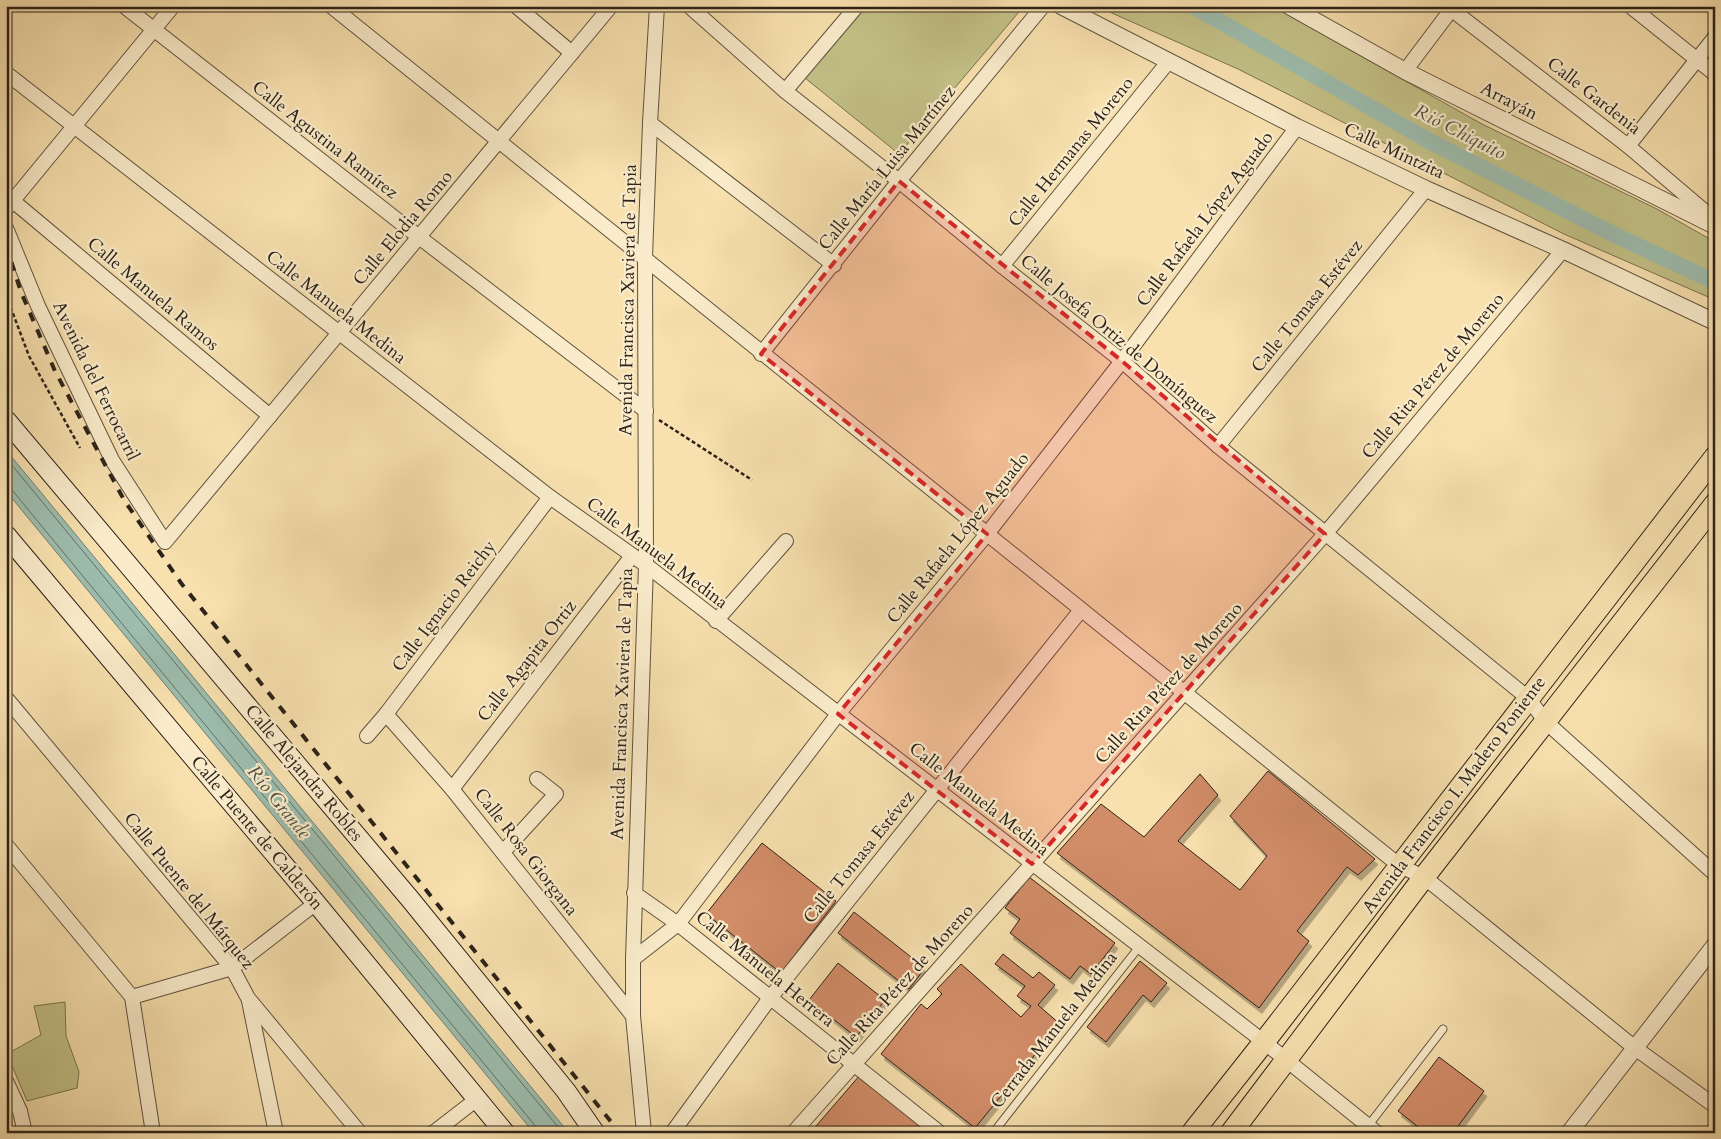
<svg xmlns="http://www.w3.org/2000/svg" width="1721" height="1139" font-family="Cardo,serif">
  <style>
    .green { fill: #c3c187; stroke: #787250 }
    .water { fill: #9dbdae; stroke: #707f72 }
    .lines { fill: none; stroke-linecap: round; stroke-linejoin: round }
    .shore { stroke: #647064; stroke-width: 1 }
    .canal { stroke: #9dbdae; stroke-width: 16 }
    .building { fill: #d18c68; stroke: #2c2219; filter: url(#shadow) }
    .service-casing { stroke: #5f523e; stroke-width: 9 }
    .minor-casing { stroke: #5f523e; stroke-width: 16 }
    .tertiary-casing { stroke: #5f523e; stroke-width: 18 }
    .secondary-casing { stroke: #2c2219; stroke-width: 21 }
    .primary-casing { stroke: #2c2219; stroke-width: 23 }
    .path { stroke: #2c2219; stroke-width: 2.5; stroke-dasharray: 4 2.5; stroke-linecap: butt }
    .service { stroke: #faeccb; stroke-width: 7 }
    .minor { stroke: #faeccb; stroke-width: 14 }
    .tertiary { stroke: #faeccb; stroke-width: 16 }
    .secondary { stroke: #faeccb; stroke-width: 19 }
    .primary { stroke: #f8e1af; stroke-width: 21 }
    .rail { stroke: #2c2219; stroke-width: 4; stroke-dasharray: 9 9; stroke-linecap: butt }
    .marked { fill: #d62828; fill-opacity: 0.2; stroke: #d62828; stroke-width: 4; stroke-dasharray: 10 6; stroke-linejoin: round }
    .labels { text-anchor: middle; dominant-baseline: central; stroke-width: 4.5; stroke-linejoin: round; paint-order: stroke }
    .street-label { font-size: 18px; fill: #2c2219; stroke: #faeccb }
    .water-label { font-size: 19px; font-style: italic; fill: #4e5046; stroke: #faeccb }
  </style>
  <defs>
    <filter id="shadow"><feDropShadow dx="3" dy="5.5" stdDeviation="0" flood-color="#0004"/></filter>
  </defs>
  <rect width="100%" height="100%" fill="#f8e1af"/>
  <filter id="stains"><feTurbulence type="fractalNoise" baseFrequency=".004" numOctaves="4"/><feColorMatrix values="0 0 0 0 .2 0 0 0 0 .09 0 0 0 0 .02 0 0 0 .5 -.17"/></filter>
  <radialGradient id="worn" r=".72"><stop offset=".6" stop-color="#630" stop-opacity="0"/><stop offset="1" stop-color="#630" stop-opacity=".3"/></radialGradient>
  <!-- green -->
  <g class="green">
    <path d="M865,6H1024L899,154L805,78Z"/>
    <path d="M1096,6H1272L1482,124L1657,209L1715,242V300L1564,234L1238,69Z"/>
    <path d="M65,1002L66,1036L79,1072L77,1088L27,1101L7,1054L41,1035L34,1006Z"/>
  </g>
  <!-- water -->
  <path class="water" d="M6,450L569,1133H534L6,491Z"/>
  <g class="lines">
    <!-- shore -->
    <g class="shore">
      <path d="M6,458L563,1133"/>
      <path d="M6,488L12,490L537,1128L538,1133"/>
    </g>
    <!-- canal -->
    <path class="canal" d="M1193,6L1431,142L1619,237L1715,282"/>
  </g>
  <!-- building -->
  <g class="building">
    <path d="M1268,771L1375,859L1358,875L1347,867L1297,931L1309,941L1259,1008L1057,853L1101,804L1144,837L1200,774L1218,795L1178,841L1240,890L1267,856L1230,816Z"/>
    <path d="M762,843L836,901L781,973L706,914Z"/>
    <path d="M1029,877L1115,943L1091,974L1080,966L1070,979L1010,933L1020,919L1005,908Z"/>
    <path d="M854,912L925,968L909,989L838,933Z"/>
    <path d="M1003,954L1033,978L1039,972L1055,985L1038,1005L1060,1024L975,1128L881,1054L921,1004L927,1009L942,994L937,989L961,964L1021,1017L1031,1006L1017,996L1025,986L995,964Z"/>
    <path d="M1140,961L1167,983L1151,1002L1143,995L1106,1042L1087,1027Z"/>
    <path d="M838,963L885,1000L856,1037L809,1000Z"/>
    <path d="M1439,1057L1484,1091L1453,1133H1426L1398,1111Z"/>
    <path d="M860,1075L931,1133H810Z"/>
  </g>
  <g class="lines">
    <!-- service casing -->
    <g class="service-casing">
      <g id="service">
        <path d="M1368,1126L1443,1029"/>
        <path d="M993,1133L1139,947"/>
      </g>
    </g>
    <!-- minor casing -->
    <g class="minor-casing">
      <g id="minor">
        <path d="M124,6L419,237L646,411"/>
        <path d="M331,6L1400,866L1424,877L1635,1048L1715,1106"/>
        <path d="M516,6L572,53"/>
        <path d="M689,6L785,91L899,181L1002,266L1122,361L1218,446L1528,698L1546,722L1715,874"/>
        <path d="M1447,6L1628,146L1715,220"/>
        <path d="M1630,6L1715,74"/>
        <path d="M1405,71L1454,6"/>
        <path d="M6,73L550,497L646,565L1264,1042L1377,1133"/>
        <path d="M785,91L857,6"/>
        <path d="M650,123L834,265"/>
        <path d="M1628,146L1715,37"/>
        <path d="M13,201L270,416"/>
        <path d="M6,209L173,6"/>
        <path d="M6,228L38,306L112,460L165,542L611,6"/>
        <path d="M1002,266L1169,61"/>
        <path d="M761,354L899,181L1043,6"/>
        <path d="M1218,446L1426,189"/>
        <path d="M716,621L786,541"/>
        <path d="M6,698L232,968L248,998L360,1133"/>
        <path d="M386,714L452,789L633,1016"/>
        <path d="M367,736L386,714L550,497"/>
        <path d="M452,789L632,556"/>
        <path d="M6,845L132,997L153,1133"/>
        <path d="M503,852L556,794L537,779"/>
        <path d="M634,893L678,924L940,1133"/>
        <path d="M633,959L678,924L838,714L987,534L1122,361L1297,127"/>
        <path d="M132,997L232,968L316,903"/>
        <path d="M249,1001L276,1133"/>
        <path d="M6,1081L20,1111L25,1133"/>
        <path d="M433,1133L477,1099"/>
        <path d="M644,1133L633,1016V959L646,565L645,257L650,123L657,6"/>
        <path d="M672,1133L770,998L1081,610"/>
        <path d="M793,1133L1325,534L1563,250"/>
        <path d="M1712,1133L1715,1129"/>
      </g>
    </g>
    <!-- tertiary casing -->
    <g class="tertiary-casing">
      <g id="tertiary">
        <path d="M1061,6L1297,127L1426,189L1563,250L1715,322"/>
        <path d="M1289,6L1405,71L1715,226"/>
        <path d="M1569,1133L1715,945"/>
      </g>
    </g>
    <!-- secondary casing -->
    <g class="secondary-casing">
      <g id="secondary">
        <path d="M6,420L410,899L566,1091L595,1133"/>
        <path d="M6,535L316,903L505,1133"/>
      </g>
    </g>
    <!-- primary casing -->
    <g class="primary-casing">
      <g id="primary">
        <path d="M1192,1133L1264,1042L1715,457"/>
        <path d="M1231,1133L1424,877L1715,504"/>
      </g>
    </g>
    <!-- path -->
    <g class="path">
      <path d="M6,295L29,356L80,448"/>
      <path d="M659,420L752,480"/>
    </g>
    <!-- service -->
    <use href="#service" class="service"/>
    <!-- minor -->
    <use href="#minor" class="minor"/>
    <!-- tertiary -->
    <use href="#tertiary" class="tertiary"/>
    <!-- secondary -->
    <use href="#secondary" class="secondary"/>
    <!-- primary -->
    <use href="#primary" class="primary"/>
    <!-- rail -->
    <path class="rail" d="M6,245L21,292L55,371L124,500L181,583L620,1133"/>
  </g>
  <!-- marked area -->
  <path class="marked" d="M899,181L1122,361L1325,534L1032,864L838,714L987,534L761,354Z"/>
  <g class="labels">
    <!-- street labels -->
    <g class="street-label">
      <text transform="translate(1594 96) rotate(38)">Calle Gardenia</text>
      <text transform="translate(1509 101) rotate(27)">Arrayán</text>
      <text transform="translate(325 140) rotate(38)">Calle Agustina Ramírez</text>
      <text transform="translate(1394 151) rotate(25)">Calle Mintzita</text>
      <text transform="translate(1071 152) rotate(-51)">Calle Hermanas Moreno</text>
      <text transform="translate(887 168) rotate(-51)">Calle María Luisa Martínez</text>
      <text transform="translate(1205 219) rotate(-53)">Calle Rafaela López Aguado</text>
      <text transform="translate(403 228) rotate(-50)">Calle Elodia Romo</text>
      <text transform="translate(153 294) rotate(40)">Calle Manuela Ramos</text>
      <text transform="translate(628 300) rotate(-89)">Avenida Francisca Xaviera de Tapia</text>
      <text transform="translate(1307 306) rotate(-51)">Calle Tomasa Estévez</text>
      <text transform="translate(336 307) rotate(38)">Calle Manuela Medina</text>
      <text transform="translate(1119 339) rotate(40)">Calle Josefa Ortiz de Domínguez</text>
      <text transform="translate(1433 376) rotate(-50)">Calle Rita Pérez de Moreno</text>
      <text transform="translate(96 381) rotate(64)">Avenida del Ferrocarril</text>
      <text transform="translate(958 538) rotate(-51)">Calle Rafaela López Aguado</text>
      <text transform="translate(657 553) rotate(37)">Calle Manuela Medina</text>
      <text transform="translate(444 606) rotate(-53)">Calle Ignacio Reichy</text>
      <text transform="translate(527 661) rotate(-52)">Calle Agapita Ortiz</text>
      <text transform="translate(1169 683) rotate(-48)">Calle Rita Pérez de Moreno</text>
      <text transform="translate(622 704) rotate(-88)">Avenida Francisca Xaviera de Tapia</text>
      <text transform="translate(304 773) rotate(50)">Calle Alejandra Robles</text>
      <text transform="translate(1454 795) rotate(-53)">Avenida Francisco I. Madero Poniente</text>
      <text transform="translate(979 799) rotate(38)">Calle Manuela Medina</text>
      <text transform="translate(257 833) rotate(50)">Calle Puente de Calderón</text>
      <text transform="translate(526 852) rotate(52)">Calle Rosa Giorgana</text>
      <text transform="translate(859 857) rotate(-51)">Calle Tomasa Estévez</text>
      <text transform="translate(189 891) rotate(51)">Calle Puente del Márquez</text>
      <text transform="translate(765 969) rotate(39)">Calle Manuela Herrera</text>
      <text transform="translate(900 985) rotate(-48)">Calle Rita Pérez de Moreno</text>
      <text transform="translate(1054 1030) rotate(-52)">Cerrada Manuela Medina</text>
    </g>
    <!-- water labels -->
    <g class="water-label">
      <text transform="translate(1460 132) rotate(27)">Rió Chiquito</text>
      <text transform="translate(279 802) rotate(51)">Río Grande</text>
    </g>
  </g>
  <!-- margin -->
  <rect width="1721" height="1139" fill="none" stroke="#f8e1af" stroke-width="25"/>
  <rect x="8" y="8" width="1706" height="1124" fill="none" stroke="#2c2219" stroke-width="2.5"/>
  <rect x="12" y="12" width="1696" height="1114" fill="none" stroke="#2c2219"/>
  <rect width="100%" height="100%" filter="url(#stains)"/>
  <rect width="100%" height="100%" fill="url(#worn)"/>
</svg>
